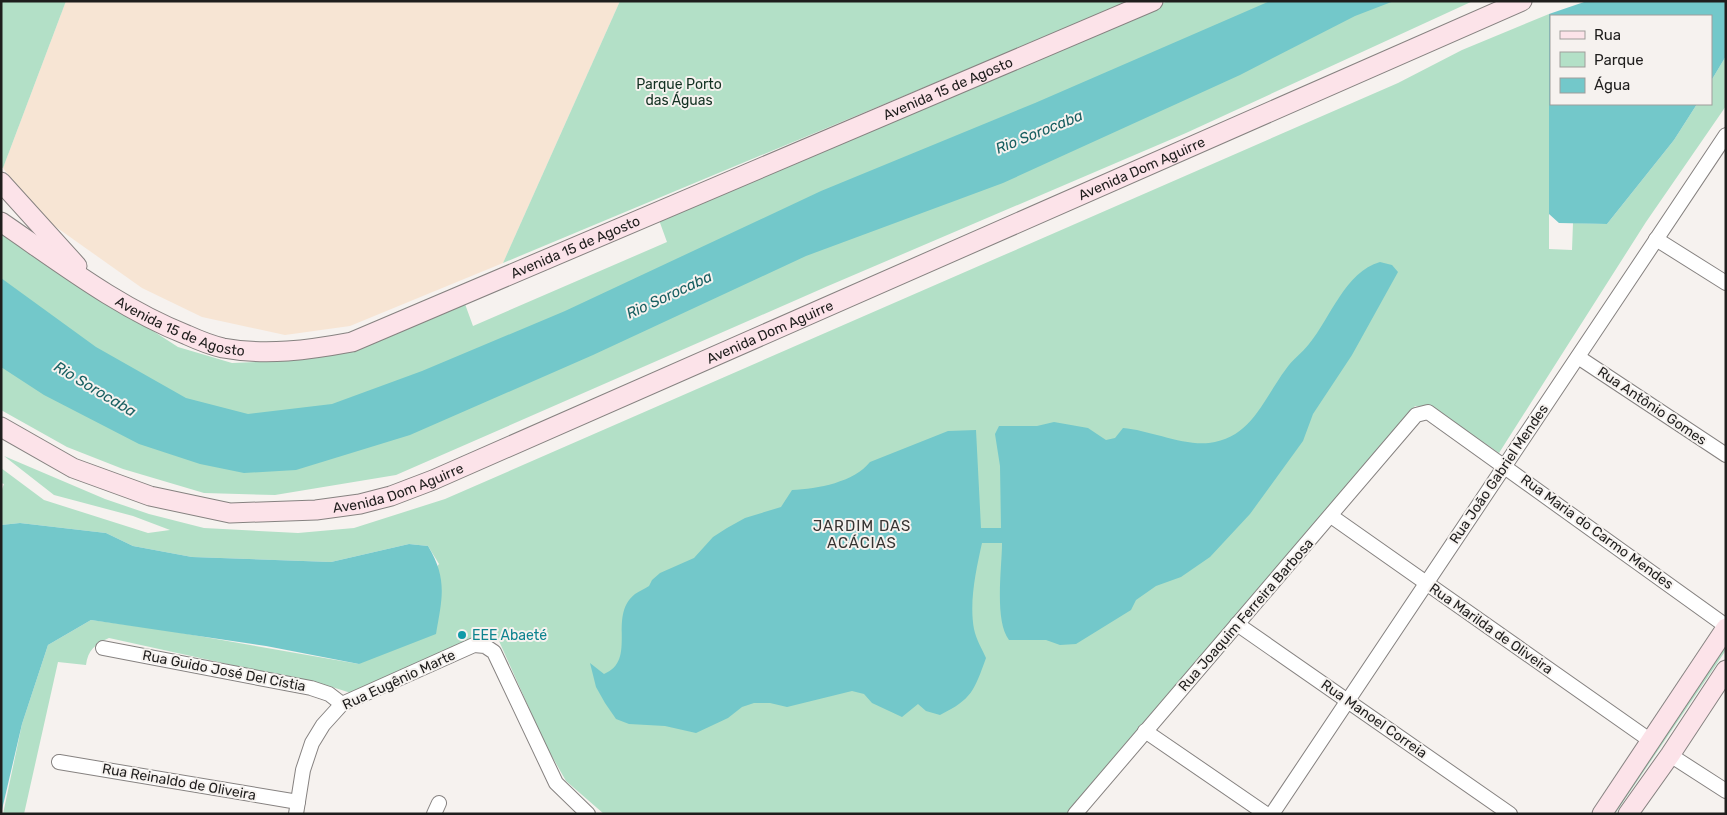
<svg xmlns="http://www.w3.org/2000/svg" width="1727" height="815" font-family="Rubik,sans-serif">
  <style>
    .industrial { fill: #f7e5d4 }
    .green { fill: #b3e0c7 }
    .water { fill: #73c8ca }
    .lines { fill: none; stroke-linecap: round; stroke-linejoin: round }
    .minor-casing { stroke: #868280; stroke-width: 16 }
    .secondary-casing { stroke: #868280; stroke-width: 21 }
    .minor { stroke: #fff; stroke-width: 14 }
    .secondary { stroke: #fce3e9; stroke-width: 19 }
    .culture-dot { fill: #0f9aa8; stroke: #f6f2ef; stroke-width: 2 }
    .labels { text-anchor: middle; dominant-baseline: central; stroke-width: 4; stroke-linejoin: round; paint-order: stroke }
    .park-label { font-size: 14px; fill: #133122; stroke: #f6f2ef }
    .street-label { font-size: 14px; fill: #1f1e1d; stroke: #f6f2ef }
    .culture-label { font-size: 14px; fill: #0d838f; stroke: #f6f2ef; text-anchor: start }
    .water-label { font-size: 15px; font-style: italic; fill: #185f61; stroke: #f6f2ef }
    .neighbourhood-label { font-size: 15px; letter-spacing: 1px; fill: #373432; stroke: #f6f2ef }
  </style>
  <rect width="100%" height="100%" fill="#f6f2ef"/>
  <!-- industrial -->
  <path class="industrial" d="M66,1H620L503,263L350,326L285,335L202,317L142,288L39,215L3,168Z"/>
  <!-- green -->
  <g class="green">
    <path d="M1,1H66L3,168L1,167Z"/>
    <path d="M620,1H1131L503,263Z"/>
    <path d="M1168,1H1473L1186,133L828,286L396,475L275,495L204,493L123,469L67,447L1,410V233L178,347L232,363L298,360L362,345L465,304L473,326L667,242L659,220Z"/>
    <path d="M1549,14V249L1572,250L1573,223L1607,224L1674,140L1697,104H1711V81L1726,56V106L1646,222L1499,453L1435,409L1415,406L1068,814H604L566,781L545,744L495,632L351,693L332,687L109,638C95,644 88,650 86,665L58,662L24,814H3L22,724L48,645L91,620L159,629L359,664L439,564L428,546L409,544L331,562L192,557L133,546L106,533L20,523L1,525V492L4,484L1,483V468L44,500L148,533L170,530L133,516L54,495L4,456L105,499L149,514L204,528L298,533L354,528L445,499L1398,83L1462,50Z"/>
    <path d="M1726,640V650L1615,814H1607Z"/>
  </g>
  <!-- water -->
  <g class="water">
    <path d="M1270,1H1394L1355,16L1240,75L1003,183L806,256L593,355L410,435L296,470L244,473L200,464L139,444L44,395L1,367V278L96,347L186,398L248,414L332,404L422,371L565,311L821,191L1035,103Z"/>
    <path d="M1587,1H1726V56L1711,81V16H1551V104H1697L1674,140L1607,224L1559,223L1549,214V14Z"/>
    <path d="M1380,262L1392,265L1398,272L1352,355L1313,414L1303,441L1250,514L1210,557L1181,577L1156,586L1136,600L1131,610L1076,644L1060,645L1046,640H1009C994,620 1002,568 1002,543H982C976,570 969,602 974,629C976,639 982,649 986,658C974,691 972,699 940,715L926,711L918,704L902,717L872,703L864,694L852,691L787,707L770,703H754L742,707L728,718L696,733L665,726L629,724L616,719L605,703L596,687L590,663L604,674C638,660 607,616 635,594C639,591 645,589 649,586L652,580L660,573L694,558L713,537L727,528L745,518L781,507L792,490C818,489 854,482 870,462L948,431L976,430L981,528H1001L1000,466L995,434L999,426H1037L1054,422L1088,428L1106,440L1115,438L1123,428C1149,430 1183,446 1209,443C1252,438 1264,398 1286,369C1292,360 1302,353 1309,344C1331,317 1345,272 1380,262Z"/>
    <path d="M20,523L106,533L133,546L192,557L331,562L409,544L428,546C448,579 442,599 436,634L359,664L266,646L91,620L48,645L22,724L1,814V525Z"/>
  </g>
  <g class="lines">
    <!-- minor casing -->
    <g class="minor-casing">
      <g id="minor">
        <path d="M1656,239L1726,283"/>
        <path d="M1578,357L1726,455"/>
        <path d="M1331,516L1651,741"/>
        <path d="M1237,624L1510,814"/>
        <path d="M103,648L311,688L329,694L342,704"/>
        <path d="M1145,731L1266,814"/>
        <path d="M1670,755L1726,791"/>
        <path d="M59,762L298,802"/>
        <path d="M296,814L303,770L312,743L323,725L342,704L474,645L485,646L494,652L556,783L588,814"/>
        <path d="M434,814L439,803"/>
        <path d="M1075,814L1416,415L1428,412L1726,626"/>
        <path d="M1272,814L1726,135"/>
      </g>
    </g>
    <!-- secondary casing -->
    <g class="secondary-casing">
      <g id="secondary">
        <path d="M1,182L77,266"/>
        <path id="s1" d="M1,222C61,263 119,308 187,335C198,340 210,345 223,348C266,356 309,350 352,342L1153,1"/>
        <path id="s2" d="M1,427L73,468L150,496L230,513L316,510L360,504L391,496L433,480L1522,1"/>
        <path d="M1602,814L1726,628"/>
        <path d="M1628,814L1670,755L1726,670"/>
      </g>
    </g>
    <!-- minor -->
    <use href="#minor" class="minor"/>
    <!-- secondary -->
    <use href="#secondary" class="secondary"/>
  </g>
  <!-- markers -->
  <circle class="culture-dot" cx="462" cy="635" r="5"/>
  <g class="labels">
    <!-- park labels -->
    <g class="park-label">
      <text x="679" y="84">Parque Porto<tspan x="679" dy="16">das Águas</tspan></text>
    </g>
    <!-- street labels -->
    <g class="street-label">
      <text stroke="none"><textPath href="#s1" startOffset="1034">Avenida 15 de Agosto</textPath></text>
      <text stroke="none"><textPath href="#s2" startOffset="1228">Avenida Dom Aguirre</textPath></text>
      <text stroke="none"><textPath href="#s1" startOffset="629">Avenida 15 de Agosto</textPath></text>
      <text stroke="none"><textPath href="#s1" startOffset="209">Avenida 15 de Agosto</textPath></text>
      <text stroke="none"><textPath href="#s2" startOffset="822">Avenida Dom Aguirre</textPath></text>
      <text transform="translate(1652 406) rotate(34)">Rua Antônio Gomes</text>
      <text transform="translate(1499 474) rotate(-56)">Rua João Gabriel Mendes</text>
      <text stroke="none"><textPath href="#s2" startOffset="418">Avenida Dom Aguirre</textPath></text>
      <text transform="translate(1597 532) rotate(36)">Rua Maria do Carmo Mendes</text>
      <text transform="translate(1246 615) rotate(-49)">Rua Joaquim Ferreira Barbosa</text>
      <text transform="translate(1491 629) rotate(35)">Rua Marilda de Oliveira</text>
      <text transform="translate(224 671) rotate(11)">Rua Guido José Del Cístia</text>
      <text transform="translate(399 680) rotate(-25)">Rua Eugênio Marte</text>
      <text transform="translate(1374 719) rotate(35)">Rua Manoel Correia</text>
      <text transform="translate(179 782) rotate(10)">Rua Reinaldo de Oliveira</text>
    </g>
    <!-- culture labels -->
    <g class="culture-label">
      <text x="472" y="635">EEE Abaeté</text>
    </g>
    <!-- water labels -->
    <g class="water-label">
      <text transform="translate(1039 132) rotate(-22)">Rio Sorocaba</text>
      <text transform="translate(669 295) rotate(-25)">Rio Sorocaba</text>
      <text transform="translate(95 389) rotate(31)">Rio Sorocaba</text>
    </g>
    <!-- neighbourhood labels -->
    <g class="neighbourhood-label">
      <text x="862" y="526">JARDIM DAS<tspan x="862" dy="17">ACÁCIAS</tspan></text>
    </g>
  </g>
  <!-- border -->
  <rect width="1727" height="815" fill="none" stroke="#1f1e1d" stroke-width="5"/>
  <!-- legend -->
  <rect x="1550" y="15" width="162" height="90" fill="#f6f2ef" stroke="#a09d9b"/>
  <rect x="1560" y="31" width="25" height="8" fill="#fce3e9" stroke="#a09d9b"/>
  <text x="1594" y="40" font-size="15" fill="#1f1e1d">Rua</text>
  <rect x="1560" y="52" width="25" height="15" fill="#b3e0c7" stroke="#a09d9b"/>
  <text x="1594" y="65" font-size="15" fill="#1f1e1d">Parque</text>
  <rect x="1560" y="78" width="25" height="15" fill="#73c8ca" stroke="#a09d9b"/>
  <text x="1594" y="90" font-size="15" fill="#1f1e1d">Água</text>
</svg>
